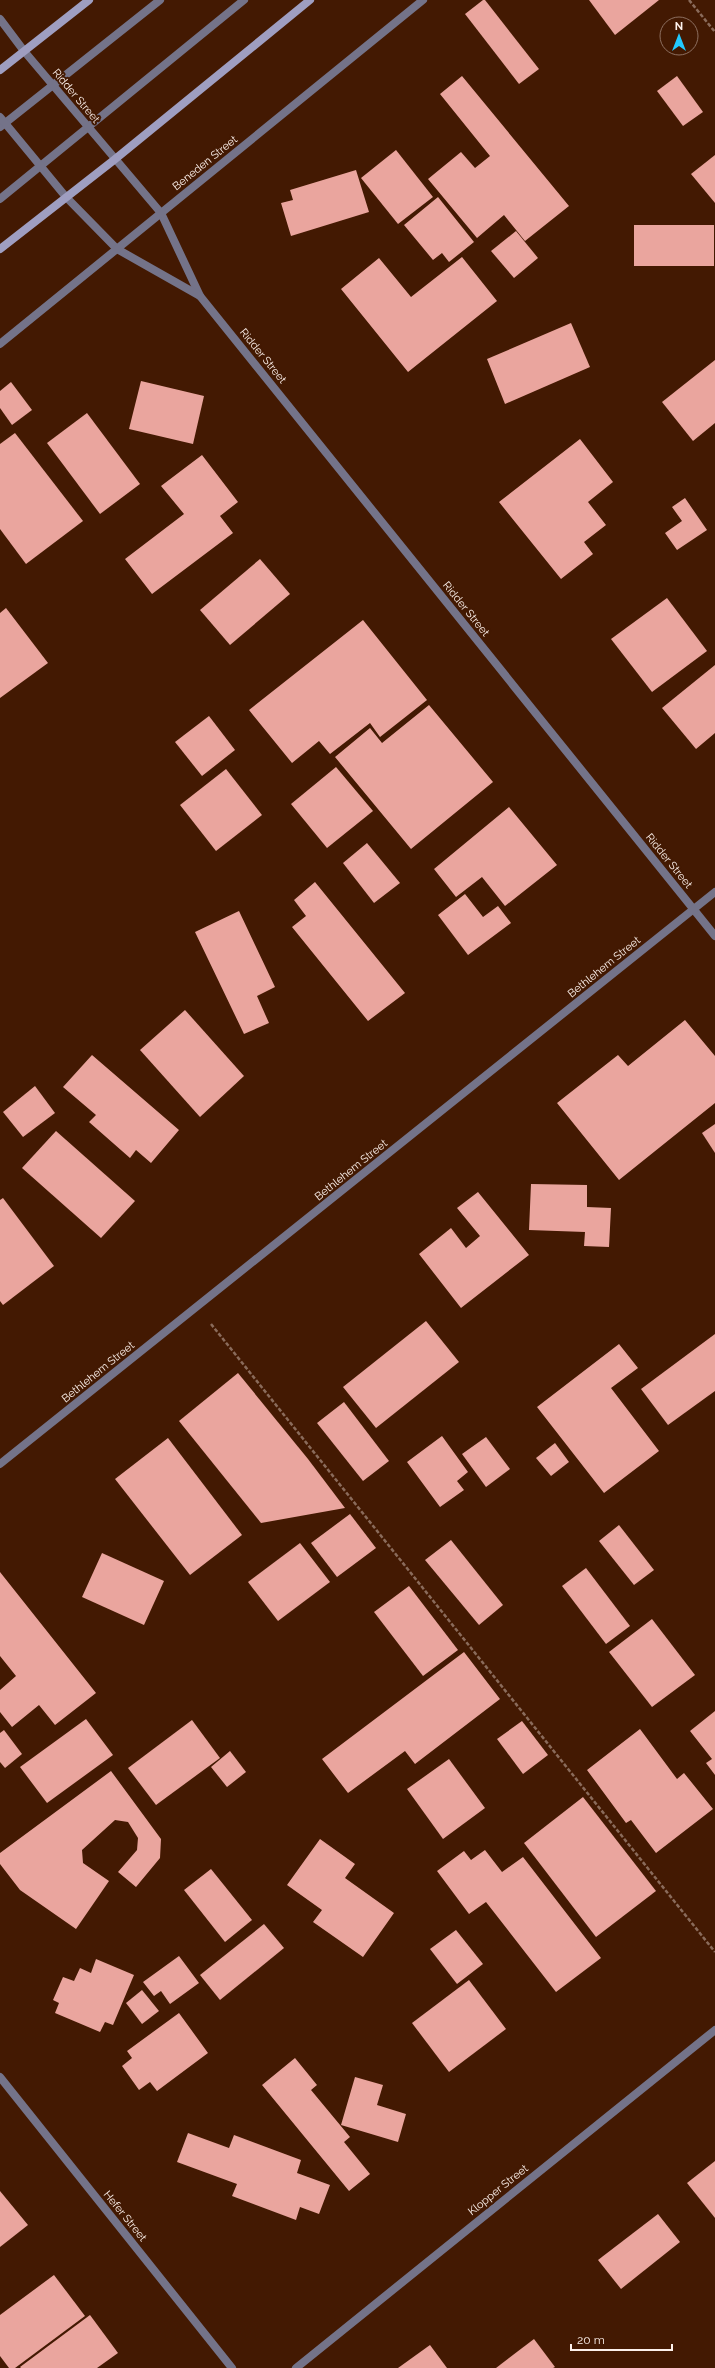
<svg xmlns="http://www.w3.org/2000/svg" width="715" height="2368" font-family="Raleway,sans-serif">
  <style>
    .building { fill: #eaa59e }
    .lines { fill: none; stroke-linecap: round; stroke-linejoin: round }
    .path { stroke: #8a6b5b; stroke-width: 2.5; stroke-dasharray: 4 2; stroke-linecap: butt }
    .service { stroke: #747389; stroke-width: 8 }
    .minor { stroke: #747389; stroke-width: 8 }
    .secondary { stroke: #9f9ec1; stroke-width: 8 }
    .labels { text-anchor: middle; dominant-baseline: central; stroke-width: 4; stroke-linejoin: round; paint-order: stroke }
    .street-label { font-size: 11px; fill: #fdf1ec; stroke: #431902 }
  </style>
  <rect width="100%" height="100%" fill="#431902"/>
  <!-- building -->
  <g class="building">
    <path d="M483,0H485L539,69L519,84L465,14Z"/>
    <path d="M589,0H659L615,35Z"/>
    <path d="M462,76L569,206L525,241L504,215L477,238L428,179L461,152L475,168L490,156L440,94Z"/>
    <path d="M677,76L703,112L683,126L657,91Z"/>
    <path d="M396,150L433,197L398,224L361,178Z"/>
    <path d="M715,155V203L691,174Z"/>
    <path d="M356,170L369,212L291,236L281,203L293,200L290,190Z"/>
    <path d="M438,197L474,242L449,262L442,253L433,260L404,225Z"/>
    <rect x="634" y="225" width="80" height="41"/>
    <path d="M516,231L538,258L514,278L491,251Z"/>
    <path d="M462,257L497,301L408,372L341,289L379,258L411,297Z"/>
    <path d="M571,323L590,367L505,404L487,359Z"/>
    <path d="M715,360V423L693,441L662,402Z"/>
    <path d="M141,381L204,396L193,444L129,429Z"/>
    <path d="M11,382L32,410L12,425L0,408V391Z"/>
    <path d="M87,413L140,484L100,514L47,443Z"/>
    <path d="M15,433L83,521L26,564L0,529V444Z"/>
    <path d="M580,439L613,482L588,502L606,525L584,542L593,554L561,579L499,502Z"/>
    <path d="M202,455L238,502L220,516L233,533L152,594L125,559L184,514L161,486Z"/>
    <path d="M685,498L707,530L677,550L665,533L682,521L672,507Z"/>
    <path d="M260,559L290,594L230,645L200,610Z"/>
    <path d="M667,598L707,651L652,692L611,639Z"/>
    <path d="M6,608L48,663L0,698V613Z"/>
    <path d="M363,620L427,700L380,737L370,723L330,754L319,741L292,763L249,710Z"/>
    <path d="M715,665V733L696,749L662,708Z"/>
    <path d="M429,705L493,782L411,849L335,757L370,728L382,743Z"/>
    <path d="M209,716L235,750L202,776L175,742Z"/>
    <path d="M336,767L373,811L327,848L291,804Z"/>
    <path d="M226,769L262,815L216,851L180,805Z"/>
    <path d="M509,807L557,865L505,906L482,877L456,897L434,869Z"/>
    <path d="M367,843L400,883L374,903L343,863Z"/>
    <path d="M315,882L405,993L368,1021L292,927L306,916L294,900Z"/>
    <path d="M465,894L483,917L498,906L511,923L468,955L438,915Z"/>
    <path d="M239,911L275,987L257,996L269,1023L244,1034L195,932Z"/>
    <path d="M185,1010L244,1076L200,1117L140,1050Z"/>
    <path d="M685,1020L715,1056V1103L619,1180L557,1103L618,1055L628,1066Z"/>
    <path d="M92,1055L179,1130L151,1163L136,1150L130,1158L89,1122L96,1115L63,1087Z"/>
    <path d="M35,1086L55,1113L23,1137L3,1112Z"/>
    <path d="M715,1124V1153L702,1133Z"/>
    <path d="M56,1131L135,1201L101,1238L22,1168Z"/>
    <path d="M531,1184L587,1185V1207L611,1208L609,1247L584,1246L585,1232L529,1230Z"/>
    <path d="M478,1192L529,1255L461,1308L419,1254L451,1228L466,1248L480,1236L457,1208Z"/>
    <path d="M3,1198L54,1266L3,1305L0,1301V1200Z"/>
    <path d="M426,1321L459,1362L376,1428L343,1387Z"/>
    <path d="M715,1334V1391L668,1425L641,1389Z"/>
    <path d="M619,1344L638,1368L611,1388L659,1451L604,1493L537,1407Z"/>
    <path d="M238,1373L308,1459L345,1508L261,1523L179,1421Z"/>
    <path d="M344,1402L389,1461L363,1481L317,1423Z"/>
    <path d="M442,1436L468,1472L457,1481L464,1490L440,1507L407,1462Z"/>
    <path d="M486,1437L510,1469L486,1487L462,1454Z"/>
    <path d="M168,1438L242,1535L190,1575L115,1479Z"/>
    <path d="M555,1443L569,1462L551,1476L536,1458Z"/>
    <path d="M350,1514L376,1548L337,1577L311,1543Z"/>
    <path d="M619,1525L654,1570L634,1585L599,1541Z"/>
    <path d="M451,1540L503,1605L479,1625L425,1560Z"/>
    <path d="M300,1543L330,1582L278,1621L248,1582Z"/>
    <path d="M102,1553L164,1581L144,1625L82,1597Z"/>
    <path d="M586,1568L630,1626L606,1644L562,1586Z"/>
    <path d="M0,1572L96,1693L55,1725L39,1705L12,1727L0,1712V1690L16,1676L0,1656Z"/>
    <path d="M409,1586L458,1650L423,1676L374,1612Z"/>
    <path d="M652,1619L695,1675L652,1707L609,1652Z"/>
    <path d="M464,1652L500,1699L415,1764L405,1751L348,1793L322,1759Z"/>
    <path d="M715,1711V1775L706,1763L712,1759L690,1731Z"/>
    <path d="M86,1719L113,1755L47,1803L20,1767Z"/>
    <path d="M192,1720L220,1758L156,1805L128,1768Z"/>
    <path d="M522,1721L548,1755L523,1774L497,1739Z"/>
    <path d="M640,1729L677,1779L684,1773L713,1809L656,1853L631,1820L626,1823L587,1770Z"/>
    <path d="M4,1730L22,1754L5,1768L0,1762V1733Z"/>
    <path d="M230,1751L246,1772L227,1787L211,1767Z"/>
    <path d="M449,1759L485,1808L443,1839L407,1789Z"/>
    <path d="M111,1771L161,1839L160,1858L136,1887L118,1872L137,1850L138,1838L128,1822L115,1820L82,1850L83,1863L109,1881L76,1929L20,1890L0,1864V1853Z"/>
    <path d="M583,1797L656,1891L596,1937L524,1843Z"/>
    <path d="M320,1839L355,1864L345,1878L394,1913L363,1957L313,1922L322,1910L287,1885Z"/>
    <path d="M485,1850L502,1872L523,1857L601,1958L556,1992L486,1902L469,1914L437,1871L464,1851L471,1860Z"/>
    <path d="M211,1869L252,1920L225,1942L184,1890Z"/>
    <path d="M264,1924L284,1948L220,2000L200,1975Z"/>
    <path d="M456,1930L483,1964L457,1984L430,1949Z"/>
    <path d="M179,1956L199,1983L170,2004L161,1991L154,1996L143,1982Z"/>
    <path d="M96,1959L134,1975L113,2025L105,2022L100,2032L55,2013L59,2003L53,2000L63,1977L74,1981L80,1968L91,1973Z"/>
    <path d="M469,1980L506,2029L449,2072L412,2023Z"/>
    <path d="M142,1990L159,2011L142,2024L126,2003Z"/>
    <path d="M179,2013L208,2053L157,2091L150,2082L139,2090L122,2066L132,2058L127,2051Z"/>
    <path d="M295,2058L317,2085L311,2090L350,2137L344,2142L370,2174L349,2191L262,2085Z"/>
    <path d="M355,2077L383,2085L377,2105L406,2114L398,2142L341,2125Z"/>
    <path d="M188,2133L229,2148L234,2135L301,2160L297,2173L330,2185L319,2214L300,2207L296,2220L232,2196L237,2184L177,2162Z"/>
    <path d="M715,2161V2218L687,2183Z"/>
    <path d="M0,2191L28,2225L0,2247Z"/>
    <path d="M658,2214L680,2242L621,2289L598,2260Z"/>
    <path d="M54,2275L85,2316L15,2368H9L0,2356V2315Z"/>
    <path d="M90,2315L118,2353L97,2368H21L20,2367Z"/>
    <path d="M534,2339L555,2367L553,2368H496Z"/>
    <path d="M430,2345L447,2368H398Z"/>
  </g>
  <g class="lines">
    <!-- path -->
    <g class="path">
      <path d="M689,0L715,32"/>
      <path d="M211,1324L715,1952"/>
    </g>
    <!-- service -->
    <g class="service">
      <path d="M0,19L24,51"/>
      <path d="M0,127L160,0"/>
      <path d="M0,199L244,0"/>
    </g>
    <!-- minor -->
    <g class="minor">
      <path d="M24,51L161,213L200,296L715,936"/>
      <path d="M0,117L66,197L117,249L200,296"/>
      <path d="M0,344L423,0"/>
      <path d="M0,1464L715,892"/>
      <path d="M0,2077L232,2368"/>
      <path d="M296,2368L715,2030"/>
    </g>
    <!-- secondary -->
    <g class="secondary">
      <path d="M0,70L89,0"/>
      <path d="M0,249L114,160L310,0"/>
    </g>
  </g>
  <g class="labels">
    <!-- street labels -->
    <g class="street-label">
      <text transform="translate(76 96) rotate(50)">Ridder Street</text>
      <text transform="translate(205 163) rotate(-39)">Beneden Street</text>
      <text transform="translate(263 356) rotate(51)">Ridder Street</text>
      <text transform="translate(466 609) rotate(51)">Ridder Street</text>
      <text transform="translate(669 861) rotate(51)">Ridder Street</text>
      <text transform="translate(604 967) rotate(-39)">Bethlehem Street</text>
      <text transform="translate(351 1170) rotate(-39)">Bethlehem Street</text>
      <text transform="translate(98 1372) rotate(-39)">Bethlehem Street</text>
      <text transform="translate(498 2190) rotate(-39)">Klopper Street</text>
      <text transform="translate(125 2216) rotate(51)">Hefer Street</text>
    </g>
  </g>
  <!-- north arrow -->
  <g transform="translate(679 36)"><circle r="19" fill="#431902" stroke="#8d6f60"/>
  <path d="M0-3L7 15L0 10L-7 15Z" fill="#22c9fe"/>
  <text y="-6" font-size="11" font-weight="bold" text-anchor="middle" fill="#fdf1ec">N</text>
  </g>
  <!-- scale -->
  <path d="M571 2344v6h101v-6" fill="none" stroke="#fdf1ec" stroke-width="2"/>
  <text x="577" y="2344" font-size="12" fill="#fdf1ec" stroke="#431902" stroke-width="3" paint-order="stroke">20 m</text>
</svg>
